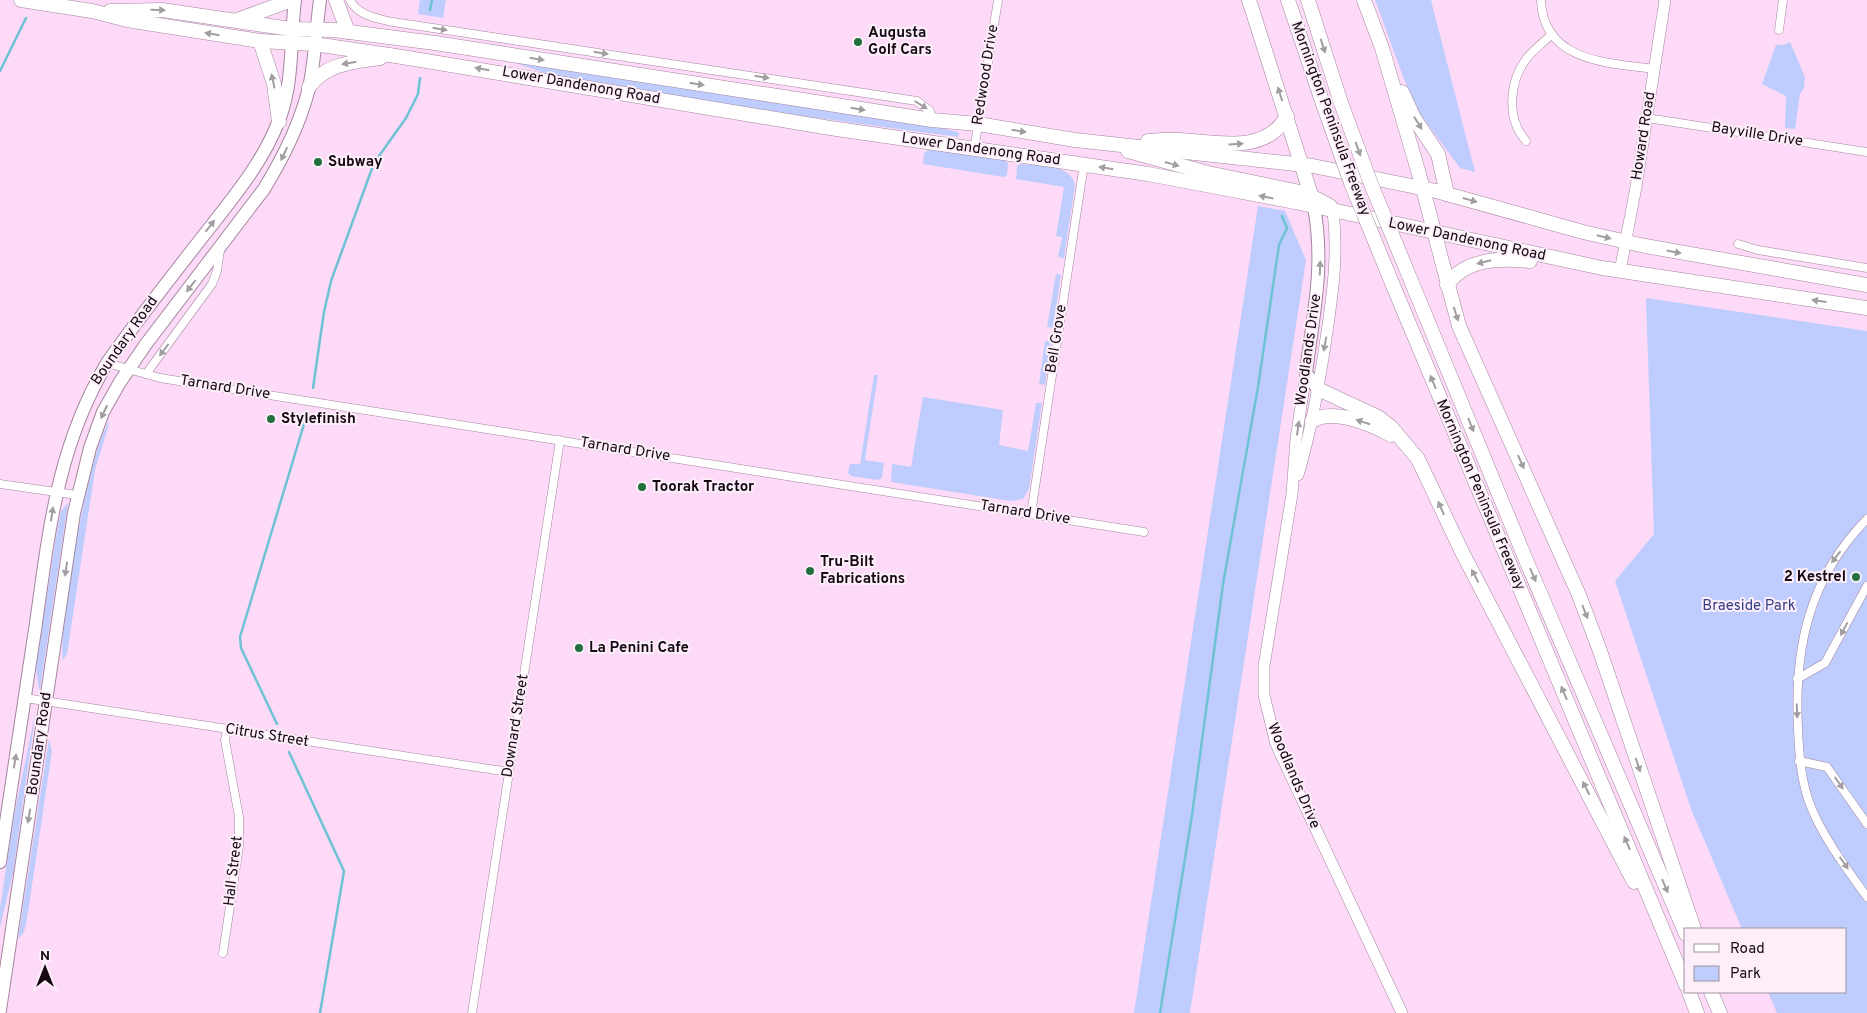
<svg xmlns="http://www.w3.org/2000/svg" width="1867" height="1013" font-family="Overpass,sans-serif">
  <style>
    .green { fill: #bfcdfe }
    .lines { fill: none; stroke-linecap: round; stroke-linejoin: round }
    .stream { stroke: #6fc2d3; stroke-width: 2.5 }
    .street-casing { stroke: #a4859f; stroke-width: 9 }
    .secondary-casing { stroke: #a4859f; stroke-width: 12 }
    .primary-casing { stroke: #a4859f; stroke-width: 14 }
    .highway-casing { stroke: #a4859f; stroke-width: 15 }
    .street { stroke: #fff; stroke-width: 8 }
    .secondary { stroke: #fff; stroke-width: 11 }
    .primary { stroke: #fff; stroke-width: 12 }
    .highway { stroke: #fff; stroke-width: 14 }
    .highway-bridge-casing { stroke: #a4859f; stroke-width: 15; stroke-linecap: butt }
    .highway-bridge { stroke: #fff; stroke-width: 14 }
    .oneway { fill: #a19da0 }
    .poi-dot { fill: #23703f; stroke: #fdeffa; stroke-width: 2 }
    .labels { text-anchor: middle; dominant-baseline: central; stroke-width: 4; stroke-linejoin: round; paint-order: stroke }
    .poi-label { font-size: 15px; font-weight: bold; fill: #140912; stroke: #fdeffa; text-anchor: start }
    .street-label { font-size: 15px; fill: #140912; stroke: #fdeffa }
    .park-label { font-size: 15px; fill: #344185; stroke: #fdeffa }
  </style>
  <rect width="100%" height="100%" fill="#fddaf7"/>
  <!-- green -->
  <g class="green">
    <path d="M420,0H446L443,18L418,14Z"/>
    <path d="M1375,0H1431L1475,172L1460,168L1417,110L1404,79Z"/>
    <path d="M1790,42L1805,77L1804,88L1800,94L1795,129L1785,128L1786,96L1762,84L1776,45H1784Z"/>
    <path d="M507,60L933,126L958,132L959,135L958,137L788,114L553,76Z"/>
    <path d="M930,149L1004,160L1008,163L1007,175L1004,177L923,164L924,153Z"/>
    <path d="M1021,164C1039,166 1070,163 1075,185L1064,258L1058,257L1062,237L1056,236L1064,187L1016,179L1017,166Z"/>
    <path d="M1258,206L1285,211L1306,260L1190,1013H1134Z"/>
    <path d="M1056,274L1061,275L1053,328L1047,327Z"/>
    <path d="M1646,298L1867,331V1013H1777L1768,992H1846V929H1742L1691,809L1615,581L1654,534Z"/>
    <path d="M1045,341L1051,342L1045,385L1039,384Z"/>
    <path d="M874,375H878L865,460L884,463L882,478L878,480L851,476L848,473L850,464H860Z"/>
    <path d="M923,397L1003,410L999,445L1028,451L1036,403H1042L1029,489L1023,499L1011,501L891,482L892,464L911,467Z"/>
    <path d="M110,421L95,470L67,654L63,660C57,631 91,440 110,421Z"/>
    <path d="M68,503L40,689L39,690L36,667L56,537L61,511Z"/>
    <path d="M36,710L13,873L0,927V908L14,816Z"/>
    <path d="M49,739L52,751L27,919L24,932L18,939Z"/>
  </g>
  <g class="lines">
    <!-- stream -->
    <g class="stream">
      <path d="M430,10L432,0"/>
      <path d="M0,71L26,18"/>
      <path d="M313,388L324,312L331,281L374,163L406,118L418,94L420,78"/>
      <path d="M277,724L241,648L240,637L307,414"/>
      <path d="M289,752L344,871L320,1013"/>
      <path d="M1160,1013L1192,815L1223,584L1258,387L1279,245L1287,228L1282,216"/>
    </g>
    <!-- street casing -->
    <g class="street-casing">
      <g id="street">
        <path d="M350,0C357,15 378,19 393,22L917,101L930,111L932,120"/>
        <path d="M1541,0C1543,62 1609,63 1654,69"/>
        <path d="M1779,30L1783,0"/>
        <path d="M1647,118L1867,152"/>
        <path d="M1526,141C1506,119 1509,81 1527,58C1534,49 1544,42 1552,34"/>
        <path d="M974,150L998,0"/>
        <path d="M1738,244L1758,250L1867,268"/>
        <path d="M107,363L160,378L1144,532"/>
        <path d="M146,374L212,284L217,271L220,250"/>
        <path d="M0,484L77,495"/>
        <path d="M1031,514L1084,164"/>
        <path d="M1867,519C1809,578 1794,648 1798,728C1799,754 1801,782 1811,807C1824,839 1847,869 1867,897"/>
        <path d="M1797,679L1825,663L1867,586"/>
        <path d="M25,698L509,772"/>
        <path d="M1799,761L1827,767L1867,824"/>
        <path d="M223,953L239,846V817L225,740L227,730"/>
        <path d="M472,1013L560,440"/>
      </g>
    </g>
    <!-- secondary casing -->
    <g class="secondary-casing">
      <g id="secondary">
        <path d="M1620,271L1636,187L1665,0"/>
        <path d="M1306,373L1296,439L1292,494L1264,666V695L1276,744L1402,1013"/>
        <path d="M1298,475C1310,435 1317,394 1324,352C1331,304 1339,260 1333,211"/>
      </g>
    </g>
    <!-- primary casing -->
    <g class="primary-casing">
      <g id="primary">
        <path d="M1314,207C1325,267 1313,314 1306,373L1318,389"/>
        <path d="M0,862C12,784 23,707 35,630C49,533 56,449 107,363C138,319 171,277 204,235C231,200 263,163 279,120C294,82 290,40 295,0"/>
        <path d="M0,1010L74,513L90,448L103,412L120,382L146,344L264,189C283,158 300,124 309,88C315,60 316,29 320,0"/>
      </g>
    </g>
    <!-- highway casing -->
    <g class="highway-casing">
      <g id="highway">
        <path d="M21,0L92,11L127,20L260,41L314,44L396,56L830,128L1148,174L1295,202L1602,268L1867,308"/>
        <path d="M336,0L348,32"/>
        <path d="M1249,0L1313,201"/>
        <path d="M1288,0L1323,104"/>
        <path d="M1308,0L1341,103"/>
        <path d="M1364,0L1382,48L1419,174L1459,326L1579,595L1600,651L1694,929"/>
        <path d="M110,11L162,10L291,29L334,30L435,43L932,120L978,124L1075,140L1313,166L1436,191L1583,232L1645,246L1867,285"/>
        <path d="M237,20L292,0"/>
        <path d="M260,41L274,84L279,122"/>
        <path d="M309,87C326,63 354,62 380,58"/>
        <path d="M1402,92L1414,118L1438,154L1447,194"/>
        <path d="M1148,141C1159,140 1169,139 1180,140C1215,142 1266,155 1287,116"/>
        <path d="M1128,151L1208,173L1305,193L1330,206"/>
        <path d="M1392,283L1686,985"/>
        <path d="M1412,283L1526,560L1686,934"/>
        <path d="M1447,285C1466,258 1500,258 1530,261"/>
        <path d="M1318,389L1378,417L1391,427L1418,459L1462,552L1634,882"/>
        <path d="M1312,421C1333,408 1371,424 1391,435"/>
        <path d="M1689,992L1697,1013"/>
        <path d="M1711,992L1720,1013"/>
      </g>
    </g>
    <!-- street -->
    <use href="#street" class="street"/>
    <!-- secondary -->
    <use href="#secondary" class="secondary"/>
    <!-- primary -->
    <use href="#primary" class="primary"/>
    <!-- highway -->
    <use href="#highway" class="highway"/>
    <!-- highway-bridge casing -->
    <g class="highway-bridge-casing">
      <g id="highway-bridge">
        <path d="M1341,103L1371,184L1412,283"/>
        <path d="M1323,104L1351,183L1392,283"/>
      </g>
    </g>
    <!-- highway-bridge -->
    <use href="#highway-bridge" class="highway-bridge"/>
  </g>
  <!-- one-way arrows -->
  <defs><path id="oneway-solid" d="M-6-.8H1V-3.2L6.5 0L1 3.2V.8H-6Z" transform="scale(1.25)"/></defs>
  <g class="oneway">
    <use href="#oneway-solid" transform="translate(158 10) rotate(1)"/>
    <use href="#oneway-solid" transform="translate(440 29) rotate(9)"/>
    <use href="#oneway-solid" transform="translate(212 34) rotate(-171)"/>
    <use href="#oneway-solid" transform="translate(1323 46) rotate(72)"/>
    <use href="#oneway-solid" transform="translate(601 53) rotate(9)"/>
    <use href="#oneway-solid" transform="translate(537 59) rotate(9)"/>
    <use href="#oneway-solid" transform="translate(349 63) rotate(170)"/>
    <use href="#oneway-solid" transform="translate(482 69) rotate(-170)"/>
    <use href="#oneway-solid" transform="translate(762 77) rotate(9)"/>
    <use href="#oneway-solid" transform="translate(273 81) rotate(-102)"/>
    <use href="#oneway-solid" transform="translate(697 84) rotate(9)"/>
    <use href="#oneway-solid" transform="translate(1280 94) rotate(-108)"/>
    <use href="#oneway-solid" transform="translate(921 105) rotate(32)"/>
    <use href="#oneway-solid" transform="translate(858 109) rotate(9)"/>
    <use href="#oneway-solid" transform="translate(1418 123) rotate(58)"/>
    <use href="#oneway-solid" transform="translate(1019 131) rotate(9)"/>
    <use href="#oneway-solid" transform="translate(1236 144) rotate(-4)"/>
    <use href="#oneway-solid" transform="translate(1358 149) rotate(70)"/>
    <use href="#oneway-solid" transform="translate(284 154) rotate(115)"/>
    <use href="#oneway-solid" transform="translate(1172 164) rotate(16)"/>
    <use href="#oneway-solid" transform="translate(1106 168) rotate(-171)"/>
    <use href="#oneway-solid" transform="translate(1266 197) rotate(-169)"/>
    <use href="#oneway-solid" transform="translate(1470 200) rotate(16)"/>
    <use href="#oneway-solid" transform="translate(210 226) rotate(-52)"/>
    <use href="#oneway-solid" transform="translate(1604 237) rotate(13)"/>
    <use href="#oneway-solid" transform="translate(1674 252) rotate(11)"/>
    <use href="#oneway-solid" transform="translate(1484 262) rotate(166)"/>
    <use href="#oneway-solid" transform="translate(1320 268) rotate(-88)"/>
    <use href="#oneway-solid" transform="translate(191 286) rotate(128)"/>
    <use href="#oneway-solid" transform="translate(1819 301) rotate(-172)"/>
    <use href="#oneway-solid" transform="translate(1456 314) rotate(72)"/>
    <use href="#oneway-solid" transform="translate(1325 344) rotate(100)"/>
    <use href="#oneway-solid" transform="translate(164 350) rotate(127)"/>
    <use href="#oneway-solid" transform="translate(1433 382) rotate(-113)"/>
    <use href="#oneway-solid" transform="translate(104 412) rotate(115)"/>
    <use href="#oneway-solid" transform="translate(1363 422) rotate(-162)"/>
    <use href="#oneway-solid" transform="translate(1471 425) rotate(68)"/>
    <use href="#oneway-solid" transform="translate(1298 428) rotate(-82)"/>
    <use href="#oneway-solid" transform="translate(1521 462) rotate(66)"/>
    <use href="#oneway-solid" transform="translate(1441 508) rotate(-114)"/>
    <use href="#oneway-solid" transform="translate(52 514) rotate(-81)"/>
    <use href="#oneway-solid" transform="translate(1836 557) rotate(128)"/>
    <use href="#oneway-solid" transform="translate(66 569) rotate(98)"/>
    <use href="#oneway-solid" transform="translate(1533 575) rotate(67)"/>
    <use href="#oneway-solid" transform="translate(1475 576) rotate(-118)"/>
    <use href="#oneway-solid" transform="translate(1585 612) rotate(69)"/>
    <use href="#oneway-solid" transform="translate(1844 629) rotate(118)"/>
    <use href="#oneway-solid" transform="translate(1564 693) rotate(-113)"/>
    <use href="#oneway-solid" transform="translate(1797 711) rotate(88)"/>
    <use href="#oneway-solid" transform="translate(15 761) rotate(-81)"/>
    <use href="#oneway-solid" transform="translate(1638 765) rotate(72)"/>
    <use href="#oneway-solid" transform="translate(1839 783) rotate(55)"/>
    <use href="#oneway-solid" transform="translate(1586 788) rotate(-117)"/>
    <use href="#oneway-solid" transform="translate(29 816) rotate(99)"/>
    <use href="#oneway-solid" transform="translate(1627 843) rotate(-113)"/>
    <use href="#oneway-solid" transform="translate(1844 863) rotate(55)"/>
    <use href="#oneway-solid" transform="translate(1665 886) rotate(67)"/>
  </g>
  <!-- markers -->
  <g class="poi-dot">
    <circle cx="858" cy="42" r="5"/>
    <circle cx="318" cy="162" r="5"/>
    <circle cx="271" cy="419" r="5"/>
    <circle cx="642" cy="487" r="5"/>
    <circle cx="810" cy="571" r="5"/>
    <circle cx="1856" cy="577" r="5"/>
    <circle cx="579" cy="648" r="5"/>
  </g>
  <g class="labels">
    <!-- poi labels -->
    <g class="poi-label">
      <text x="868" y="33">Augusta<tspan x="868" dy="17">Golf Cars</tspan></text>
      <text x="328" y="162">Subway</text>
      <text x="281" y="419">Stylefinish</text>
      <text x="652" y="487">Toorak Tractor</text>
      <text x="820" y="562">Tru-Bilt<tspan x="820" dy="17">Fabrications</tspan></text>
      <text x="1846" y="577" text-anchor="end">2 Kestrel</text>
      <text x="589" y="648">La Penini Cafe</text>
    </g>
    <!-- street labels -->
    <g class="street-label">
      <text transform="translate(986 75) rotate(-81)">Redwood Drive</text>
      <text transform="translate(581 86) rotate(10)">Lower Dandenong Road</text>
      <text transform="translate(1330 119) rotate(70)">Mornington Peninsula Freeway</text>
      <text transform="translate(1757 135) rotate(9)">Bayville Drive</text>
      <text transform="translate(1644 136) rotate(-81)">Howard Road</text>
      <text transform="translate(981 150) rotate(8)">Lower Dandenong Road</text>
      <text transform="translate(1467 240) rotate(12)">Lower Dandenong Road</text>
      <text transform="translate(1057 339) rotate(-81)">Bell Grove</text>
      <text transform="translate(125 341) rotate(-55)">Boundary Road</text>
      <text transform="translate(1309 350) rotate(-82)">Woodlands Drive</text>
      <text transform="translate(225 388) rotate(9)">Tarnard Drive</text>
      <text transform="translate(625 450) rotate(9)">Tarnard Drive</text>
      <text transform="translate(1480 495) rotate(67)">Mornington Peninsula Freeway</text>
      <text transform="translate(1025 513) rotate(9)">Tarnard Drive</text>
      <text transform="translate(516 726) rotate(-81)">Downard Street</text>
      <text transform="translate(267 736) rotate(9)">Citrus Street</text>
      <text transform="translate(40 744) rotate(-82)">Boundary Road</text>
      <text transform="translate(1293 776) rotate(67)">Woodlands Drive</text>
      <text transform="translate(234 871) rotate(-83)">Hall Street</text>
    </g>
    <!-- park labels -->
    <g class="park-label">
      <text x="1749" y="606">Braeside Park</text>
    </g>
  </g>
  <!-- legend -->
  <rect x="1684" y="928" width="162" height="65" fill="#fdeffa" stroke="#a0939d"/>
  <rect x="1694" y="944" width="25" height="8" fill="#ffffff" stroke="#a0939d"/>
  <text x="1730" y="953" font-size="15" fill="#140912">Road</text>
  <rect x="1694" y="966" width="25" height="15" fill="#bfcdfe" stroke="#a0939d"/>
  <text x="1730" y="978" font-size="15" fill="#140912">Park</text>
  <!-- north arrow -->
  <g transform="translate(45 968)" stroke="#fdeffa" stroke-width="4" paint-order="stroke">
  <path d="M0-4L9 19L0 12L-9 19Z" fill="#140912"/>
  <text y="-8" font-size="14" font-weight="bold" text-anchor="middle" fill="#140912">N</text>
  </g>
</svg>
